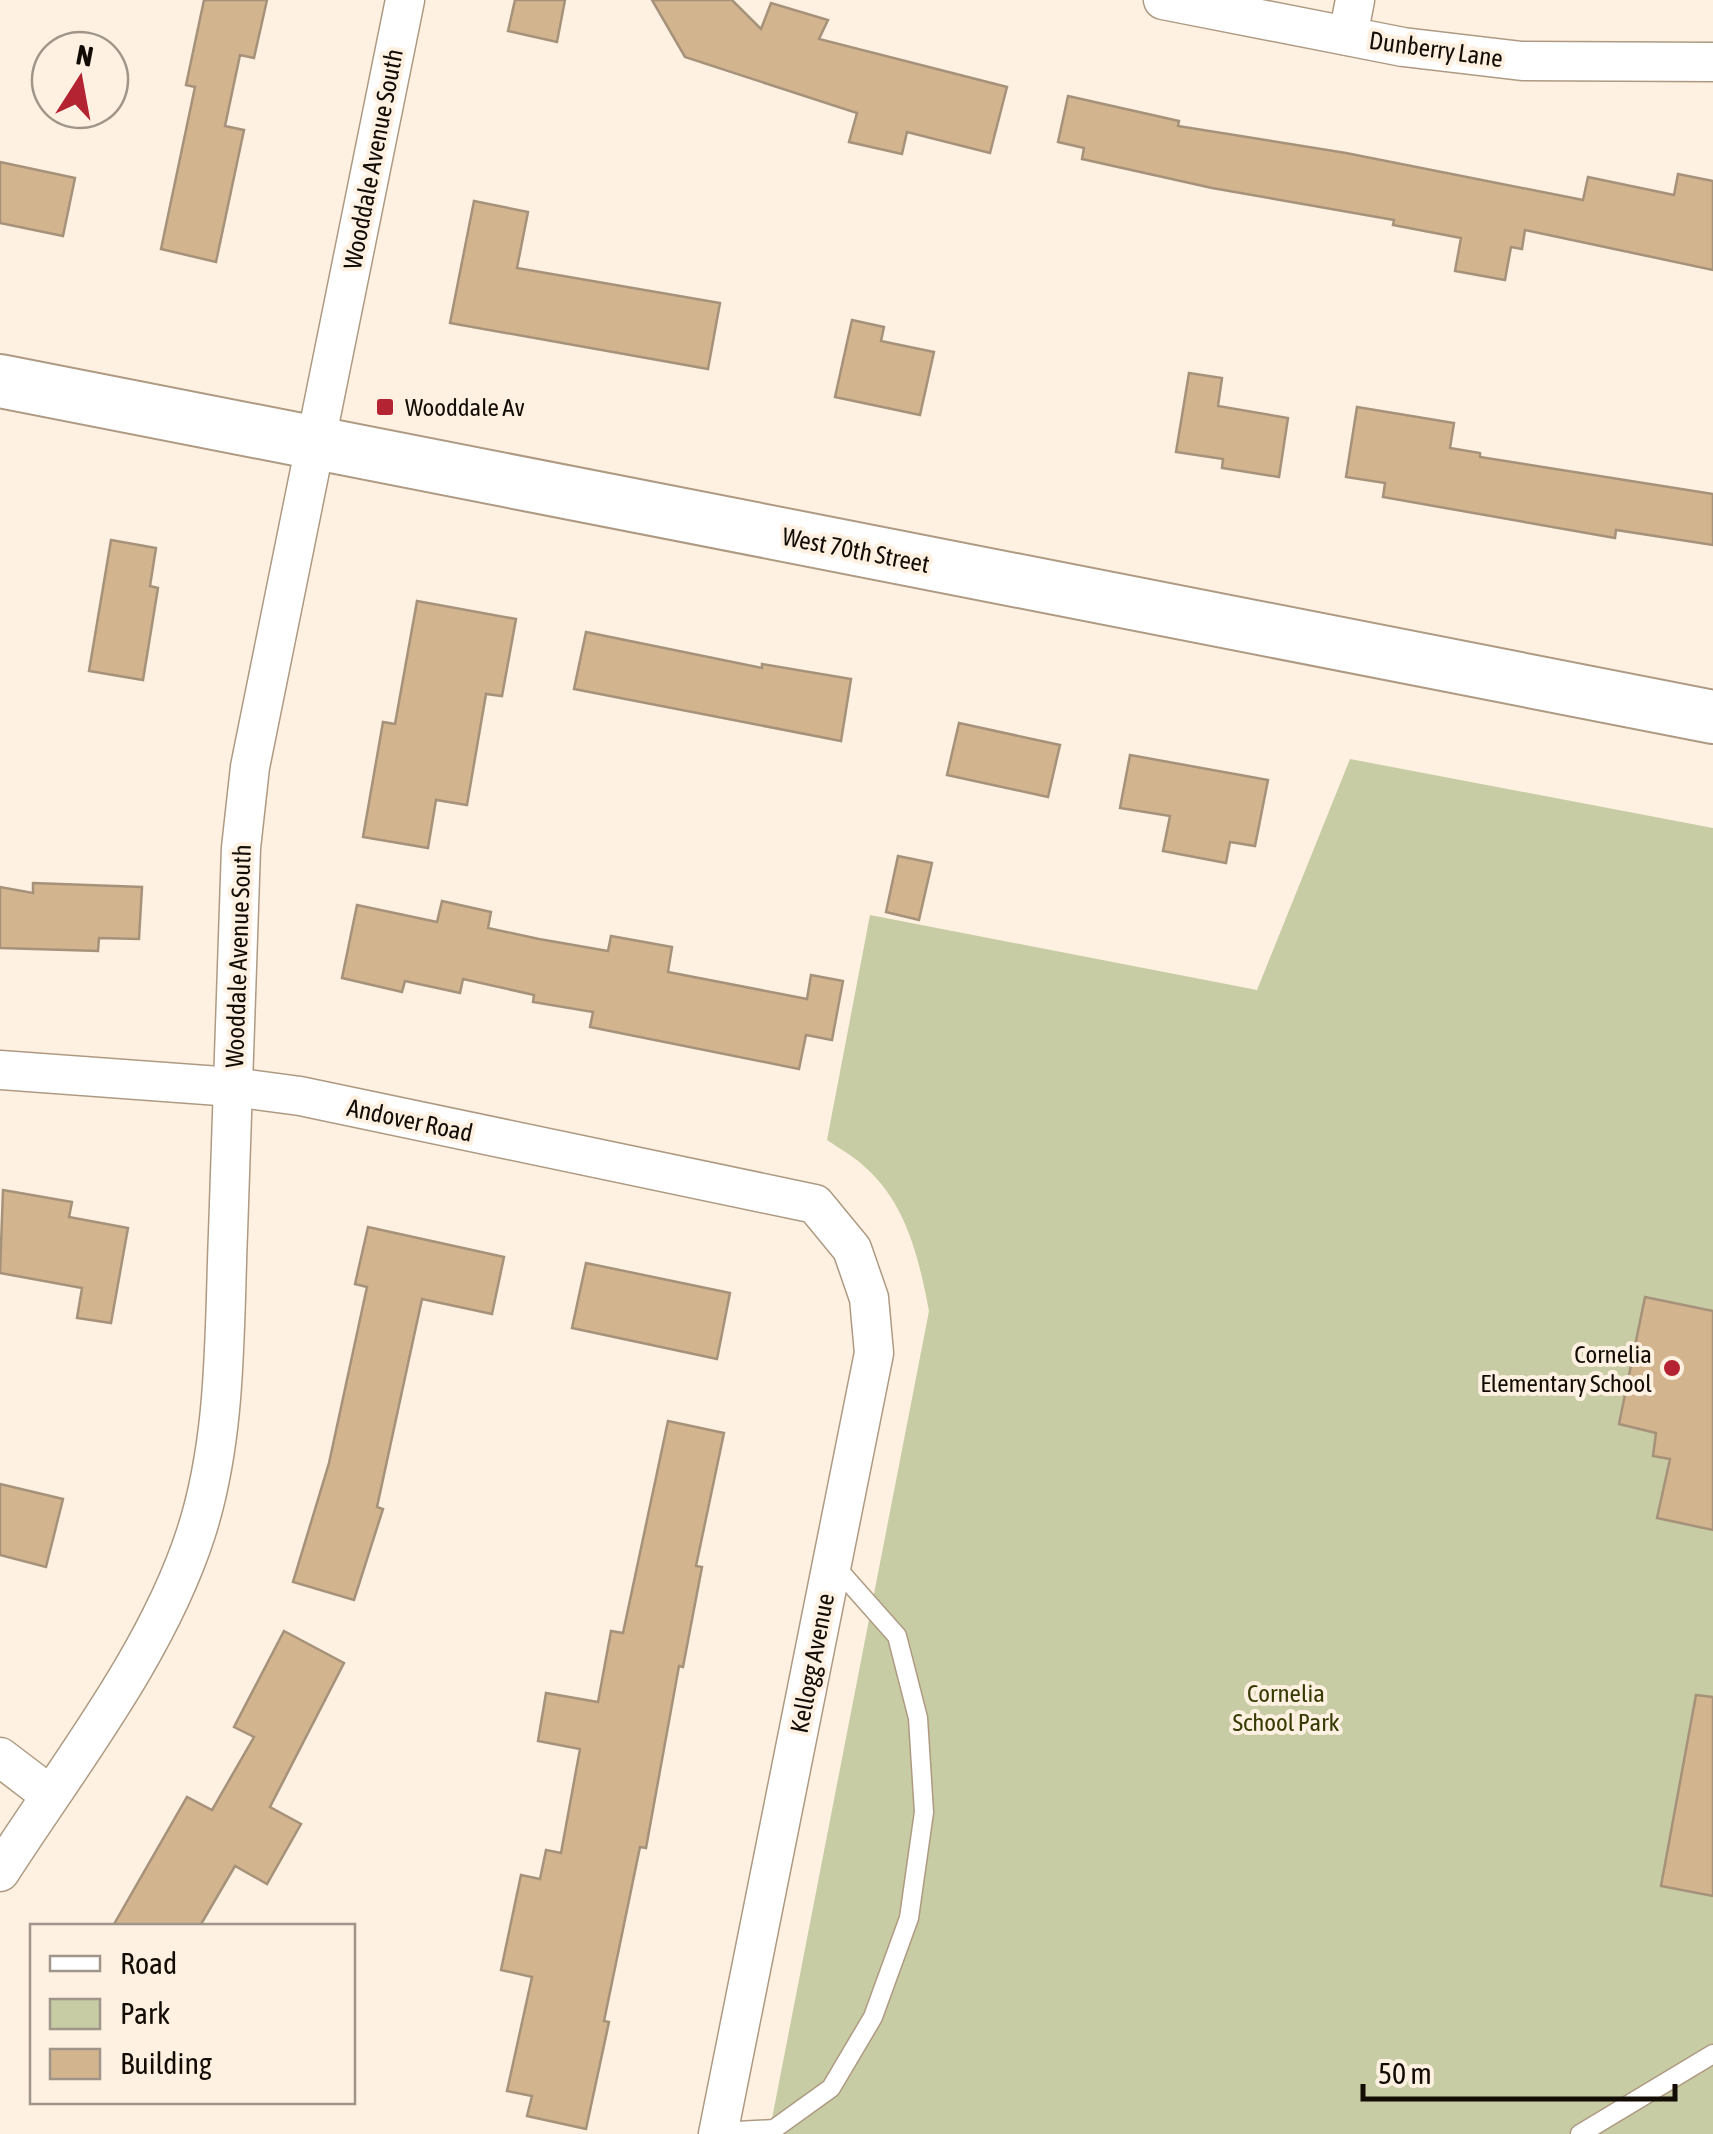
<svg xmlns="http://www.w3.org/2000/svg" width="1713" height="2134" font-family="'Asap Condensed',sans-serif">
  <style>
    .green { fill: #c7cca4 }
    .building { fill: #d2b48f; stroke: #a6927a; stroke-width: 2.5 }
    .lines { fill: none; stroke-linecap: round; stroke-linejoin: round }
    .lane-casing { stroke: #ae9a82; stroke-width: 21 }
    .street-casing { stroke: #ae9a82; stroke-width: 41 }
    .secondary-casing { stroke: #ae9a82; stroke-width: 56 }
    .lane { stroke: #fff; stroke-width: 18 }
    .street { stroke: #fff; stroke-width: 38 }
    .secondary { stroke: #fff; stroke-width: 52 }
    .poi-dot { fill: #b42332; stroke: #fef1e2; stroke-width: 4 }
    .labels { text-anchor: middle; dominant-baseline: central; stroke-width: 8; stroke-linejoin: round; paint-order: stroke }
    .street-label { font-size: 25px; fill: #130c04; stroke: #fef1e2 }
    .poi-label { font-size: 25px; fill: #130c04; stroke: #fef1e2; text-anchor: start }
    .park-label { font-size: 25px; fill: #373b03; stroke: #fef1e2 }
  </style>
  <rect width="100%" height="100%" fill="#fef1e2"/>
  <!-- green -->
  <path class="green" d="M1350,759L1713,828V2134H769L929,1311C919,1259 907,1205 866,1168C855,1157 840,1149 827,1140L870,915L1257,990Z"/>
  <!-- building -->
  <g class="building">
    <path d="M204,0H267L254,58L240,55L225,126L244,130L216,262L161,249L195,87L186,85Z"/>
    <path d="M515,0H565L557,42L508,31Z"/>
    <path d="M652,0H732L761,29L771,3L828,20L819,39L1007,87L990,153L907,132L902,154L849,142L857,113L685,57Z"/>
    <path d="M1068,96L1179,121L1178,126L1346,153L1583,200L1588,177L1674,195L1678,174L1713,181V270L1525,230L1522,249L1511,247L1505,280L1455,271L1461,238L1393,225L1394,220L1212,188L1082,159L1084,148L1058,142Z"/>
    <path d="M0,162L75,178L63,236L0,223Z"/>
    <path d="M474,201L528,212L517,268L720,303L708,369L450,323Z"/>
    <path d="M852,320L884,327L881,341L934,352L920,415L835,397Z"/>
    <path d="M1189,373L1222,378L1218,406L1288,418L1279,477L1222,468L1223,459L1176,452Z"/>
    <path d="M1357,407L1454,423L1450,448L1480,453V457L1713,494V545L1616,530L1615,538L1383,497L1385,483L1346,477Z"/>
    <path d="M111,540L156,548L150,586L158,588L143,680L89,671Z"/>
    <path d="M417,601L516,619L502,696L486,694L467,805L436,800L428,848L363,837L383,722L395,724Z"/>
    <path d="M586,632L762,668V664L851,679L841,741L574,689Z"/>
    <path d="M959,723L1060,745L1048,797L947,775Z"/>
    <path d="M1130,755L1268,780L1255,846L1230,842L1226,863L1163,851L1170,816L1120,808Z"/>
    <path d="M898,856L932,863L919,920L886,912Z"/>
    <path d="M33,883L142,887L139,939L99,938L98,951L0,948V887L33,893Z"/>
    <path d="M442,901L491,912L488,928L539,939L608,951L611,936L672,947L668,972L807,999L811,975L843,981L832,1040L806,1035L799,1069L590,1027L593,1012L533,1002L534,995L463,979L460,993L405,981L402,992L342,978L357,905L437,922Z"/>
    <path d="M3,1190L72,1202L69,1217L128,1228L111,1323L77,1318L82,1288L0,1273Z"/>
    <path d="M368,1227L504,1257L492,1314L422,1299L377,1507L383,1509L354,1600L293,1582L329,1463L367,1287L355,1284Z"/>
    <path d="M586,1263L730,1293L717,1359L572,1328Z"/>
    <path d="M1645,1297L1713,1311V1530L1657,1518L1670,1459L1653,1456L1656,1433L1619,1424Z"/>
    <path d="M668,1421L724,1433L696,1566L702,1567L683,1667L679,1666L646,1848L640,1847L604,2021L609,2022L586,2129L527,2116L532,2096L507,2091L532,1977L501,1970L521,1875L540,1879L546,1850L561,1853L580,1749L538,1741L546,1693L598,1702L611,1631L623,1633Z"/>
    <path d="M0,1484L63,1499L46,1567L0,1555Z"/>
    <path d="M284,1631L344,1663L270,1807L301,1824L267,1884L235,1866L200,1926H113L187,1797L212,1810L254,1737L234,1727Z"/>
    <path d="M1696,1695L1713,1697V1896L1661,1886Z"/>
  </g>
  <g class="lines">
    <!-- lane casing -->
    <g class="lane-casing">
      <g id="lane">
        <path d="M718,2132L774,2129L831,2088L873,2017L909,1918L924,1812L918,1718L897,1636L834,1565"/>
        <path d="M1580,2134L1713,2054"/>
      </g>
    </g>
    <!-- street casing -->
    <g class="street-casing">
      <g id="street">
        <path d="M1163,0L1403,47L1522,61L1713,62"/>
        <path d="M1348,36L1355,0"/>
        <path d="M0,1070L233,1087L300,1096L815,1204L852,1249L869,1298L874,1353L718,2134"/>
        <path d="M0,1757L50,1795"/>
        <path d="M0,1872C68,1766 157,1654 196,1533C227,1437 224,1333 228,1233C232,1105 237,977 241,848L250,767L405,0"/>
      </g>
    </g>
    <!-- secondary casing -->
    <g class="secondary-casing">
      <path id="secondary" d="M0,381L1713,717"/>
    </g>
    <!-- lane -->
    <use href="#lane" class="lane"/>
    <!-- street -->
    <use href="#street" class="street"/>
    <!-- secondary -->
    <use href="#secondary" class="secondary"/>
  </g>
  <!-- markers -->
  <g class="poi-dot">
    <rect x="375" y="397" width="20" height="20" rx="5"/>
    <circle cx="1672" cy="1368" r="10"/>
  </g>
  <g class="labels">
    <!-- street labels -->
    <g class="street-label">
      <text transform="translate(1436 49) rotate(8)">Dunberry Lane</text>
      <text transform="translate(373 159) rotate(-79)">Wooddale Avenue South</text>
      <text transform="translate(856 550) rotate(11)">West 70th Street</text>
      <text transform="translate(238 956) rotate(-88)">Wooddale Avenue South</text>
      <text transform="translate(410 1120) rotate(12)">Andover Road</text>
      <text transform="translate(812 1663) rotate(-79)">Kellogg Avenue</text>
    </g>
    <!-- poi labels -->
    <g class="poi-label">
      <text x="405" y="407">Wooddale Av</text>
      <text x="1652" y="1354" text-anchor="end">Cornelia<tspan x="1652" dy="29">Elementary School</tspan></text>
    </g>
    <!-- park labels -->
    <g class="park-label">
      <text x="1286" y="1693">Cornelia<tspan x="1286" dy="29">School Park</tspan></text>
    </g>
  </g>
  <!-- legend -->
  <rect x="30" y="1924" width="325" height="180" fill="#fef1e2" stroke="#a09589" stroke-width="2.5"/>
  <rect x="50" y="1956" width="50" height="15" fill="#ffffff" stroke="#a09589" stroke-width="2.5"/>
  <text x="120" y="1974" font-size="30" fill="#130c04">Road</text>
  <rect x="50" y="1999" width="50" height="30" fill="#c7cca4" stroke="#a09589" stroke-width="2.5"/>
  <text x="120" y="2024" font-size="30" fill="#130c04">Park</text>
  <rect x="50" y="2049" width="50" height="30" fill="#d2b48f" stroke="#a09589" stroke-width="2.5"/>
  <text x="120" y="2074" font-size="30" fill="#130c04">Building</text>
  <!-- north arrow -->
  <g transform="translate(80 80) rotate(11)"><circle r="48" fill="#fef1e2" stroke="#a09589" stroke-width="2.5"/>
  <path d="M0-8L18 38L0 25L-18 38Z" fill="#b42332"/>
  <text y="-15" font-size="28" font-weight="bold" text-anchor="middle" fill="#130c04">N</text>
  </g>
  <!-- scale -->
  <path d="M1363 2084v15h312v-15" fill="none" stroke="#130c04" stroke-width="5"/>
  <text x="1378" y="2084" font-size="30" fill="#130c04" stroke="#fef1e2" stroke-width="8" paint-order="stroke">50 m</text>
</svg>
